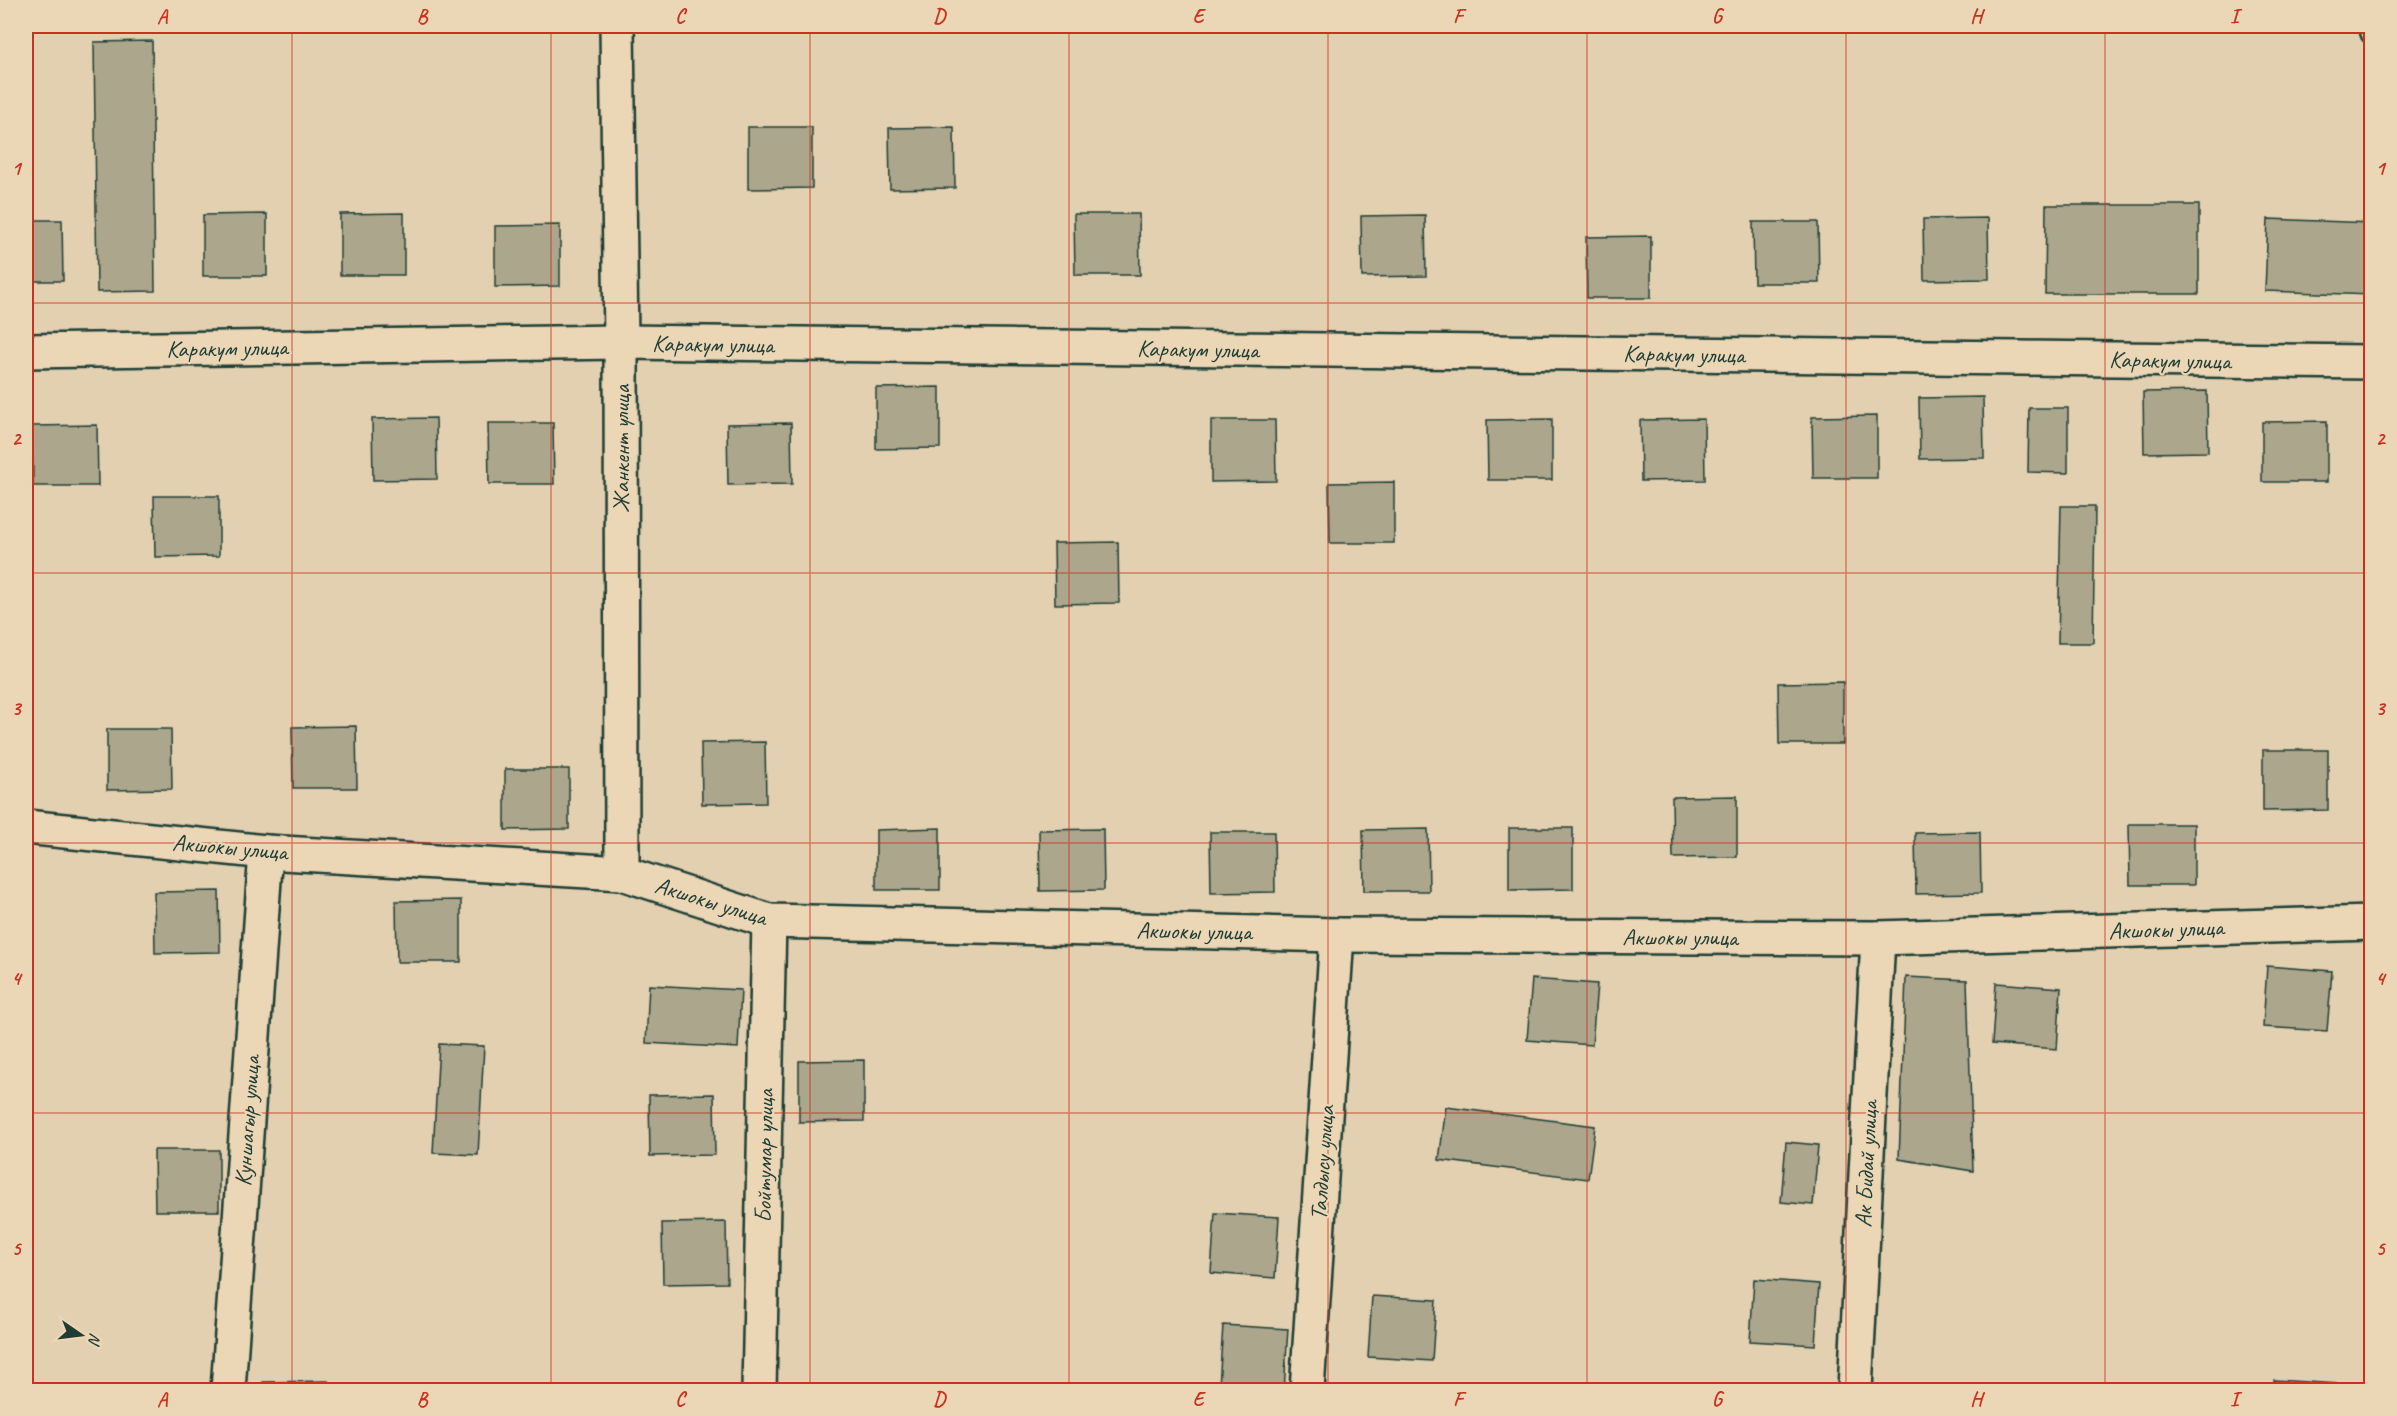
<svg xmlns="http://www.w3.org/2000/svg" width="2397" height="1416" font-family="Caveat,sans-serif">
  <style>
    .building { fill: #aca68d; stroke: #1f3d34; stroke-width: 1.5 }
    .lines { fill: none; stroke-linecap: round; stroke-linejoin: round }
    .service-casing { stroke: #1f3d34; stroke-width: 26 }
    .minor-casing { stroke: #1f3d34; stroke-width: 38 }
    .service { stroke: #ebd6b5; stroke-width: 21 }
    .minor { stroke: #ebd6b5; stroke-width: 33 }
    .grid { fill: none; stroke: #c8321e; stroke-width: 1.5; stroke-opacity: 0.55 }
    .labels { text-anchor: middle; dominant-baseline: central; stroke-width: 4.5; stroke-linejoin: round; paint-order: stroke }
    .street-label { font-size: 24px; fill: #1f3d34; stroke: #ebd6b5 }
    .neatline { fill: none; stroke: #c8321e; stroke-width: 2 }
    .grid-label { font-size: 20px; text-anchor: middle; font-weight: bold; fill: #c8321e }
  </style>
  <rect width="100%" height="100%" fill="#e3d0b0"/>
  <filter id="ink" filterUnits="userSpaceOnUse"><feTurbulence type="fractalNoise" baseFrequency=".0167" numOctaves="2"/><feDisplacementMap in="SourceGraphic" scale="12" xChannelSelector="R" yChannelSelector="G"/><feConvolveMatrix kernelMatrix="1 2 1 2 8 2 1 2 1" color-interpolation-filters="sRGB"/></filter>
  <g filter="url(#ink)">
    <!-- building -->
    <g class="building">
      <path d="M152,41L155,291L97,292L94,42Z"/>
      <path d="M748,127H812V188L748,189Z"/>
      <path d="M954,127L955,188L890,189L889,128Z"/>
      <path d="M2046,205H2199V294H2045Z"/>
      <path d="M404,213V275H340V214Z"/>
      <path d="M267,214V276H203V215Z"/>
      <path d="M1074,214H1139L1140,275H1075Z"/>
      <path d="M1425,215L1426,276L1362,277L1361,216Z"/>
      <path d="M1988,218L1989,279L1924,280L1923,219Z"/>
      <path d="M2268,219L2372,223V295L2265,291Z"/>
      <path d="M26,220H62L63,281H26Z"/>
      <path d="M1753,222H1818L1819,283H1754Z"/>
      <path d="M560,225V286L495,287V226Z"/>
      <path d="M1651,236V298H1587L1586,237Z"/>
      <path d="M940,387V448L876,449V388Z"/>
      <path d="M2207,391L2208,452L2144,453L2143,392Z"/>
      <path d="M1983,397L1984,458L1920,459L1919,398Z"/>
      <path d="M2029,408H2068V473L2028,472Z"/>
      <path d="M1877,416V478H1813L1812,417Z"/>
      <path d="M436,418L437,479L373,480L372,419Z"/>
      <path d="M1552,419V480H1488L1487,420Z"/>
      <path d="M1704,419L1705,480L1641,481L1640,420Z"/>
      <path d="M1211,420H1275L1276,481L1211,482Z"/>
      <path d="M2327,421V482H2262V422Z"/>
      <path d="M488,423H553L554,484H489Z"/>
      <path d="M791,423L792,484L728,485L727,424Z"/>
      <path d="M97,425L98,486H33L32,426Z"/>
      <path d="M1394,482V543H1330L1329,483Z"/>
      <path d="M154,496H219V556L155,557Z"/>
      <path d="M2061,506H2095L2093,643H2058Z"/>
      <path d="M1118,542L1119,603L1055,604L1054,543Z"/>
      <path d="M1843,682V744H1779L1778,683Z"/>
      <path d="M356,726L357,788H293L292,727Z"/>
      <path d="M107,729H171L172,789L107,790Z"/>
      <path d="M765,742L766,803L702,804L701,743Z"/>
      <path d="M2263,750H2328V810L2263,811Z"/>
      <path d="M505,769H569V829L505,830Z"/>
      <path d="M1737,796V857L1673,858L1672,797Z"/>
      <path d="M2129,824H2194V885H2130Z"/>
      <path d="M940,828V890H876V830Z"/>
      <path d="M1509,828H1573V889L1509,890Z"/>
      <path d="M1103,829L1104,890L1040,891L1039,830Z"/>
      <path d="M1428,829L1429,891H1364L1363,830Z"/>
      <path d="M1210,832H1274L1275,892L1211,893Z"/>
      <path d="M1980,832L1981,893L1916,894L1915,833Z"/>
      <path d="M219,891L220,952L155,953L154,892Z"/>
      <path d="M461,900V962H397L396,901Z"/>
      <path d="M2267,966L2332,971L2327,1031L2263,1027Z"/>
      <path d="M1906,977L1967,980L1973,1171L1899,1159Z"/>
      <path d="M1532,979L1597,984L1592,1045L1527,1040Z"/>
      <path d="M1996,983L2061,988L2057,1049L1992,1044Z"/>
      <path d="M649,985L741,990L738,1048L646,1043Z"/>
      <path d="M439,1044L484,1046L478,1155L433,1153Z"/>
      <path d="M864,1060V1121L799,1122V1061Z"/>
      <path d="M714,1094L715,1155L650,1156L649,1095Z"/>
      <path d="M1446,1107L1595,1126L1588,1179L1439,1160Z"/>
      <path d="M1786,1142L1818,1145L1813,1205L1781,1202Z"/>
      <path d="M154,1150H219V1211H155Z"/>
      <path d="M1215,1213L1279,1217L1275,1278L1211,1273Z"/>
      <path d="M726,1222L727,1283L663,1284L662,1223Z"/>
      <path d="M1754,1279L1819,1284L1815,1345L1750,1341Z"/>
      <path d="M1372,1296L1436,1300L1432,1361L1368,1357Z"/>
      <path d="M1223,1325L1288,1329L1284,1390L1219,1386Z"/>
      <path d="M2274,1380L2339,1384L2338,1390H2274Z"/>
      <path d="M328,1381V1390H263V1382Z"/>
      <path d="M957,1388L998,1390H957Z"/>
    </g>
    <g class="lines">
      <!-- service casing -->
      <g class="service-casing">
        <path id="service" d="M2370,26L2372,33"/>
      </g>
      <!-- minor casing -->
      <g class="minor-casing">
        <g id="minor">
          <path d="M617,26L621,342L622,873"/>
          <path d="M26,351L621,342L2372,362"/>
          <path d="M26,827L266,852L622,873L769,921L1337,935L1878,938L2372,923"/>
          <path d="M228,1390L266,852"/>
          <path d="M759,1390L769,921"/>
          <path d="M1307,1390L1337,935"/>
          <path d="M1855,1390L1878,938"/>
        </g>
      </g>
      <!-- service -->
      <use href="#service" class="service"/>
      <!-- minor -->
      <use href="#minor" class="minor"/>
    </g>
  </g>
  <!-- grid -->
  <path class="grid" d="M292,26V1390M551,26V1390M810,26V1390M1069,26V1390M1328,26V1390M1587,26V1390M1846,26V1390M2105,26V1390M26,303H2372M26,573H2372M26,843H2372M26,1113H2372"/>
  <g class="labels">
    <!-- street labels -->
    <g class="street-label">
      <text transform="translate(713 344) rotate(1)">Каракум улица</text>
      <text transform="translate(227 348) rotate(-1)">Каракум улица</text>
      <text transform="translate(1198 349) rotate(1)">Каракум улица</text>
      <text transform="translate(1684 354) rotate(1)">Каракум улица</text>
      <text transform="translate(2170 360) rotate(1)">Каракум улица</text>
      <text transform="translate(621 449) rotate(-90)">Жанкент улица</text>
      <text transform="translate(230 847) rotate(5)">Акшокы улица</text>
      <text transform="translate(711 901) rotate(17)">Акшокы улица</text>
      <text transform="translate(2166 929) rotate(-2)">Акшокы улица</text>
      <text transform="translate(1194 931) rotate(1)">Акшокы улица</text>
      <text x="1680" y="937">Акшокы улица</text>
      <text transform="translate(247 1121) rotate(-86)">Куншагыр улица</text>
      <text transform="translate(764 1156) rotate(-89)">Бойтумар улица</text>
      <text transform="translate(1322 1163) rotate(-86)">Талдысу улица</text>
      <text transform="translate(1866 1164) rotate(-87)">Ак Бидай улица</text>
    </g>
  </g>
  <!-- margin -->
  <rect width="2397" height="1416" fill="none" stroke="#ebd6b5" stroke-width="66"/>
  <!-- north arrow -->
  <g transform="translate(81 1335) rotate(104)" stroke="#ebd6b5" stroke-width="4.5" paint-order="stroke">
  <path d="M0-4.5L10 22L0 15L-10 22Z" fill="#1f3d34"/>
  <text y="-9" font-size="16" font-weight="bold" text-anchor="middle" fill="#1f3d34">N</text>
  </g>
  <rect x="33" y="33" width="2331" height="1350" class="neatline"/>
  <g class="grid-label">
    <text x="162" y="23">A</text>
    <text x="422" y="23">B</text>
    <text x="680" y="23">C</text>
    <text x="939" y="23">D</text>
    <text x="1198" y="23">E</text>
    <text x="1458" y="23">F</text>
    <text x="1717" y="23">G</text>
    <text x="1976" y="23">H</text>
    <text x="2234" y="23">I</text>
    <text x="16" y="175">1</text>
    <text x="2380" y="175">1</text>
    <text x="16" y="445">2</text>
    <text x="2380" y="445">2</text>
    <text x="16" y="715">3</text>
    <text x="2380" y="715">3</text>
    <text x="16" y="985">4</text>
    <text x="2380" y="985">4</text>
    <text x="16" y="1255">5</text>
    <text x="2380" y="1255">5</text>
    <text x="162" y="1406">A</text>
    <text x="422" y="1406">B</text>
    <text x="680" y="1406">C</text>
    <text x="939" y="1406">D</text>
    <text x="1198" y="1406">E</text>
    <text x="1458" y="1406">F</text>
    <text x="1717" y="1406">G</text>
    <text x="1976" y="1406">H</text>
    <text x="2234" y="1406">I</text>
  </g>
</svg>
